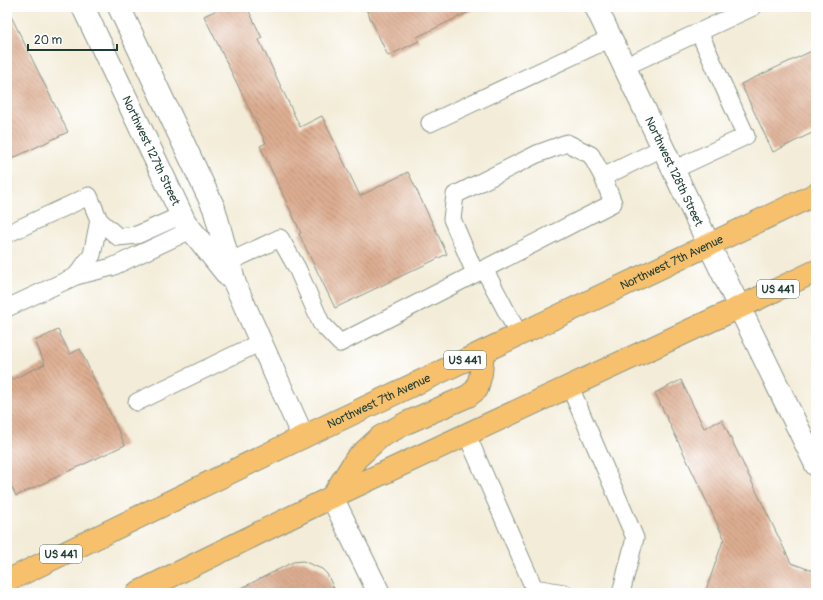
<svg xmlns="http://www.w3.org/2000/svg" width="823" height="600" font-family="Pangolin,sans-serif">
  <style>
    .building { fill: url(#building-back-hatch) }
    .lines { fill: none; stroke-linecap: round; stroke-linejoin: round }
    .service-casing { stroke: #899486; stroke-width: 19 }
    .minor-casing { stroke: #899486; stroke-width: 24 }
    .tertiary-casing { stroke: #899486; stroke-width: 24 }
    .primary-casing { stroke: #899486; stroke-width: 24 }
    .service { stroke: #fff; stroke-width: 17 }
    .minor { stroke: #fff; stroke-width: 22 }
    .tertiary { stroke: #fff; stroke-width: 22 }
    .primary { stroke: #f7c06c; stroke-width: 22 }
    .labels { text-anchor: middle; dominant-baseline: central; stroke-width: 3; stroke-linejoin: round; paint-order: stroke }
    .shield { fill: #fff; stroke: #627771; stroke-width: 1 }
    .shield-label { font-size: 11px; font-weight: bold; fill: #1f3d34 }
    .street-label { font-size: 12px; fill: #1f3d34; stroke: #fff }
  </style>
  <defs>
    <pattern id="building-back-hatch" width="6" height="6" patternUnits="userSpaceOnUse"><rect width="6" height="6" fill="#ddad91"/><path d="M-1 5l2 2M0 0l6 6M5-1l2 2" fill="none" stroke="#b38e77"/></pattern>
  </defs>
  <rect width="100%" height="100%" fill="#fff"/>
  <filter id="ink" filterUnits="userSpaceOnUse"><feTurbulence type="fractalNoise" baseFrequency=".025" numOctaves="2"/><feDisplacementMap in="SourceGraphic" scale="8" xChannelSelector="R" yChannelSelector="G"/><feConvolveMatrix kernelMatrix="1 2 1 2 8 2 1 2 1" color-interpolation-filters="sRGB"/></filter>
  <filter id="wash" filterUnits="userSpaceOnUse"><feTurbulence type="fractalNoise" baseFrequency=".012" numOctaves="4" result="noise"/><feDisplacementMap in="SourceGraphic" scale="16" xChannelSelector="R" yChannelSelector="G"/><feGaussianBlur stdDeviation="0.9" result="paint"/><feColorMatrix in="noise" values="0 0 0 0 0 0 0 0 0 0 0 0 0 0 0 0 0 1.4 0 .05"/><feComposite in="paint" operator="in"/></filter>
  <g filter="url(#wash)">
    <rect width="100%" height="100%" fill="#f3ecd8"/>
    <g id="blocks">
      <!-- building -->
      <g class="building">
        <path d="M223,7H247L262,38L259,40L300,127L322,116L360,196L408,172L447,254L335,308L299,234L301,233L260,146L266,143L204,16Z"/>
        <path d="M365,7H479L417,37L419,41L388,56Z"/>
        <path d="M7,8L68,132L7,161Z"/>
        <path d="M816,49V131L773,152L741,84Z"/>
        <path d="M58,330L70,354L80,349L125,445L16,496L7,477V382L45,364L35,341Z"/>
        <path d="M681,380L704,428L722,420L791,563L816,572V593H705L724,538L655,393Z"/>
        <path d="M303,561L322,569L327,574L336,593H232L293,562Z"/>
      </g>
    </g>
  </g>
  <g filter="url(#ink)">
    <use href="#blocks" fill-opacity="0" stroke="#899486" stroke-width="1"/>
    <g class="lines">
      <!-- service casing -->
      <g class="service-casing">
        <g id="service">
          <path d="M699,32L753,7"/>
          <path d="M624,67L699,32L746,136L673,170"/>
          <path d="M430,123L611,38"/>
          <path d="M7,234L89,196L99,220"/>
          <path d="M229,262L280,238L297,268L321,323L340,343L613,203L603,177L662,148"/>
          <path d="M484,269L519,335"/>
          <path d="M475,273L452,219L455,195L537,154L567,143L591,155L603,177"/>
          <path d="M76,276L92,255L99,220L118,237L137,235L182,215"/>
          <path d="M7,308L76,276L112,267L191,230"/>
          <path d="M570,387L635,538L621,593"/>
          <path d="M137,402L261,342"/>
          <path d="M467,435L534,588L564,593"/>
        </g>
      </g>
      <!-- minor casing -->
      <g class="minor-casing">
        <g id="minor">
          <path id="s1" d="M596,7L709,245L816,465"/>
          <path d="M332,497L379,593"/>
        </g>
      </g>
      <!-- tertiary casing -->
      <g class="tertiary-casing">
        <g id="tertiary">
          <path id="s2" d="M83,7L185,222L229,277"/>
          <path d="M119,7L214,208L235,284L303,437"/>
        </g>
      </g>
      <!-- primary casing -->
      <g class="primary-casing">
        <g id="primary">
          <path d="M332,497L356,459L380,437L406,423L468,396L477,389L481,373L483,352"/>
          <path id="s3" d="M7,581L303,437L816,194"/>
          <path d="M137,593L332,497L740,307L816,271"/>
        </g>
      </g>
      <!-- service -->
      <use href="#service" class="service"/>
      <!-- minor -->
      <use href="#minor" class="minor"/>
      <!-- tertiary -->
      <use href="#tertiary" class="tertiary"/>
      <!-- primary -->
      <use href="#primary" class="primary"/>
    </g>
  </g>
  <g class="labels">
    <!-- shield labels -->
    <g class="shield">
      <rect x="757" y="280" width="42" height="18" rx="3"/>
      <rect x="444" y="351" width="42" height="18" rx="3"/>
      <rect x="40" y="545" width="42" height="18" rx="3"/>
    </g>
    <g class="shield-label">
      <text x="778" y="289">US 441</text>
      <text x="465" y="360">US 441</text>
      <text x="61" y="554">US 441</text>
    </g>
    <!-- street labels -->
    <g class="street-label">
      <text stroke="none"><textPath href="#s2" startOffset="159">Northwest 127th Street</textPath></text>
      <text stroke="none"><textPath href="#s1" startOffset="182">Northwest 128th Street</textPath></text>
      <text stroke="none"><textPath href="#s3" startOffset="737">Northwest 7th Avenue</textPath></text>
      <text stroke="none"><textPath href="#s3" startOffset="413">Northwest 7th Avenue</textPath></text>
    </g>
  </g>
  <!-- margin -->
  <rect width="823" height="600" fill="none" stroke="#fff" stroke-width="24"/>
  <!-- scale -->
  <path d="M28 44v6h89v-6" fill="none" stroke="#1f3d34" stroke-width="2"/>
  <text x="34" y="44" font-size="12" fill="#1f3d34" stroke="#ffffff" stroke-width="3" paint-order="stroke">20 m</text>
</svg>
